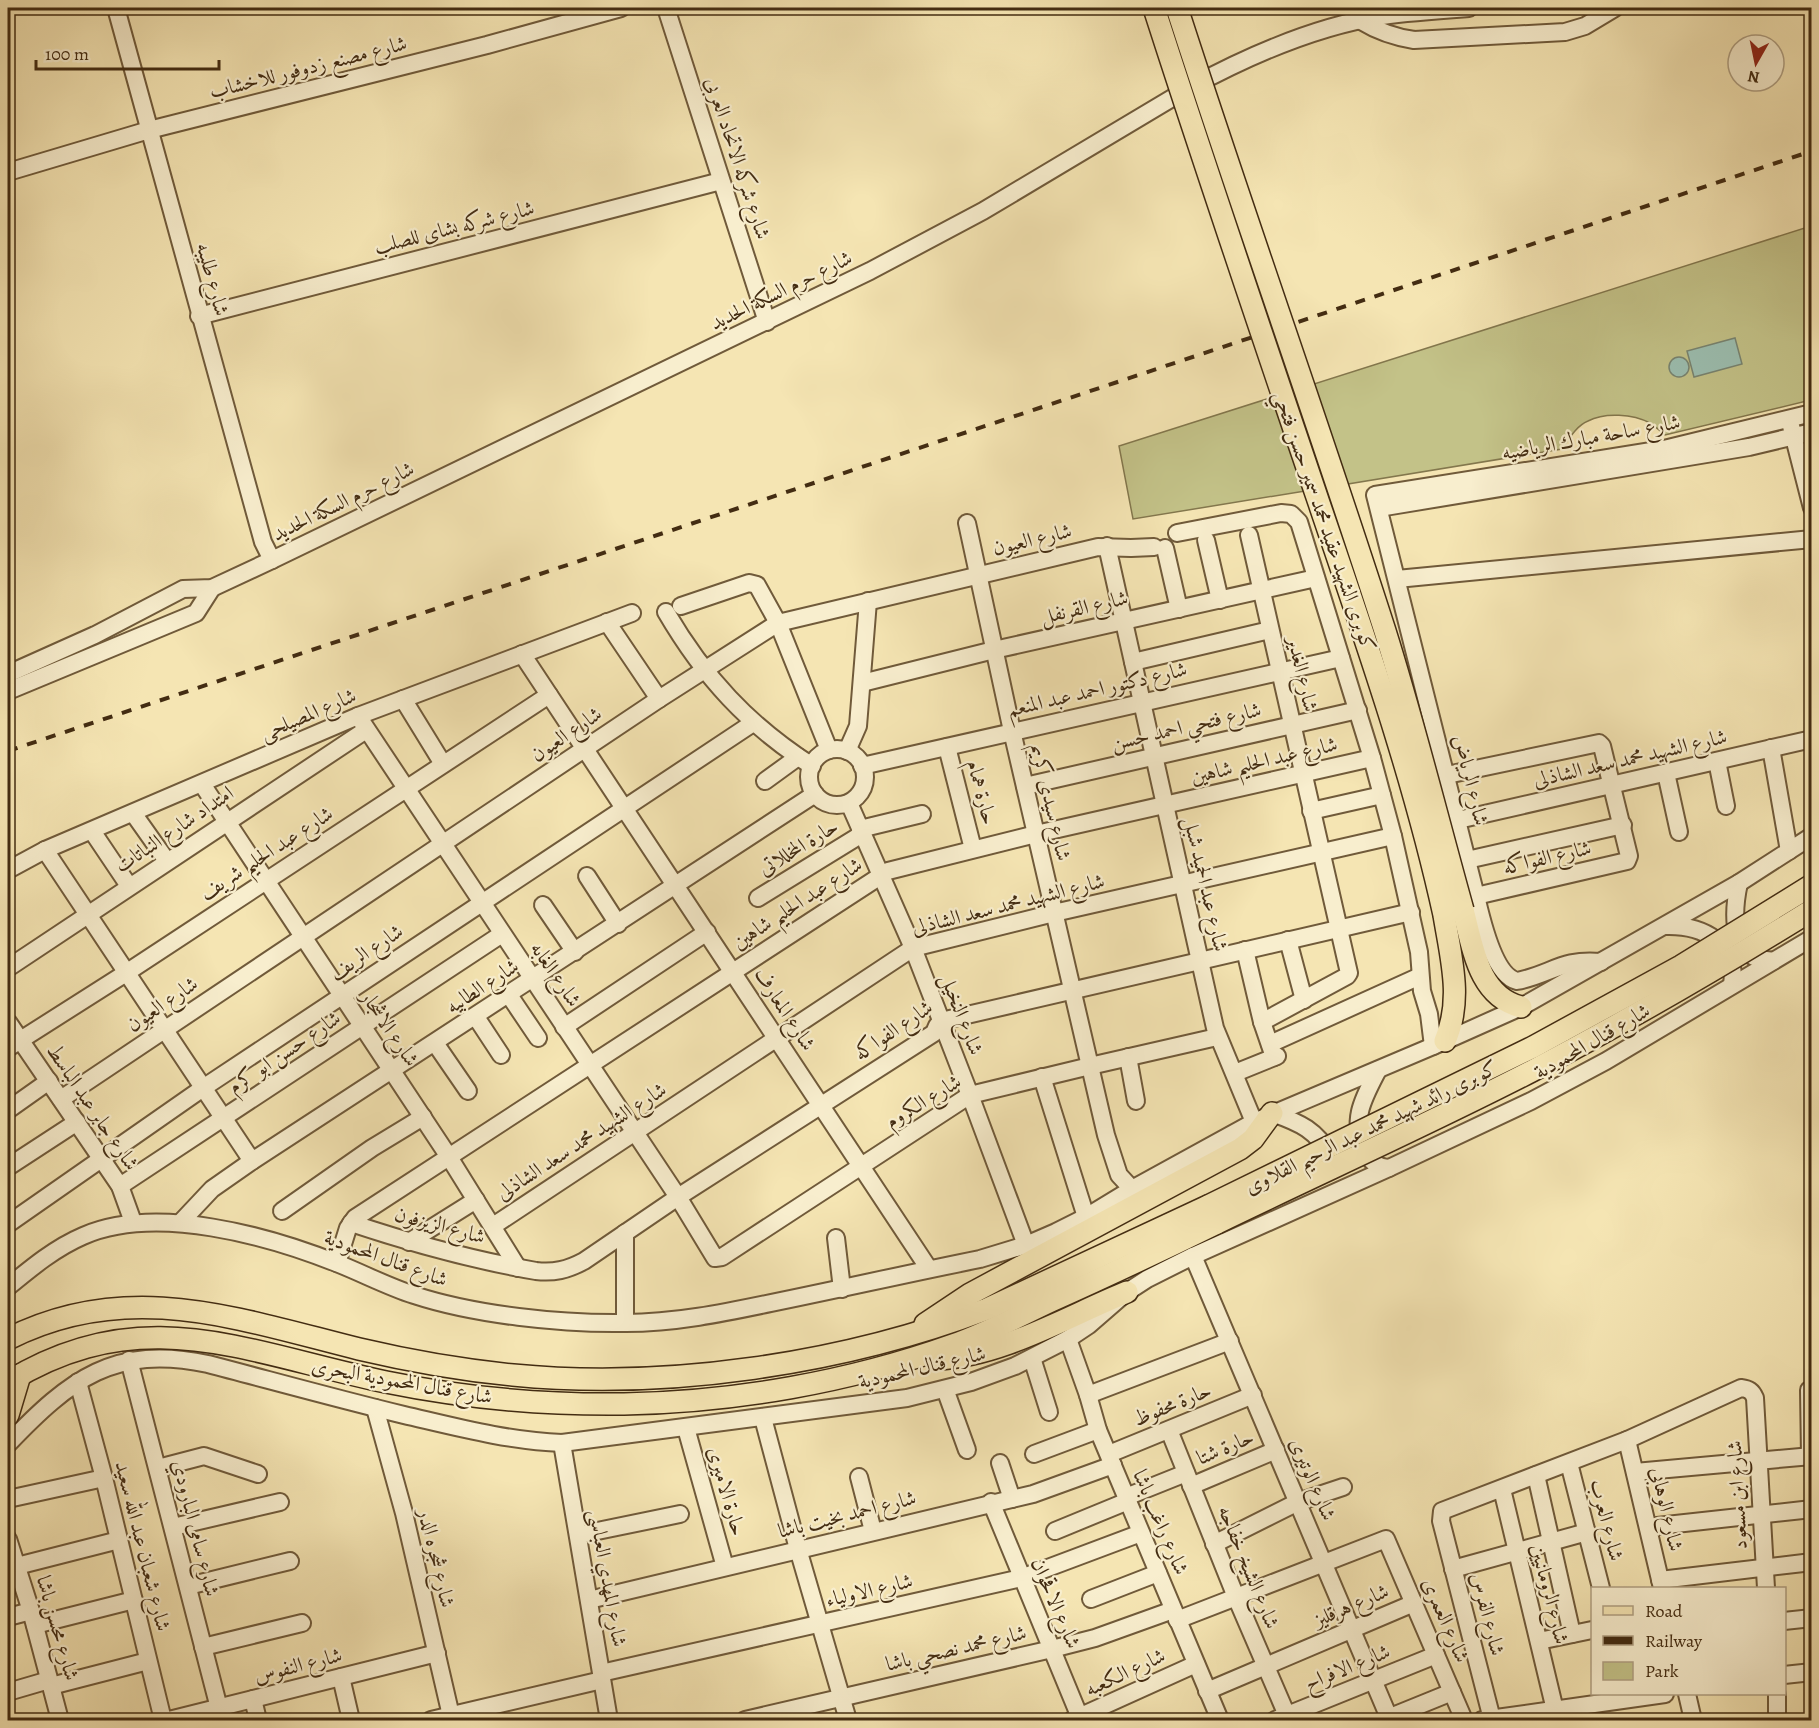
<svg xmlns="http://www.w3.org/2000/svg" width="1819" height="1728" font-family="Alegreya,Amiri,serif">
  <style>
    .green { fill: #c3c288; stroke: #83774d; stroke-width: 1.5 }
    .water { fill: #9cbfb1; stroke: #788471; stroke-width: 1.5 }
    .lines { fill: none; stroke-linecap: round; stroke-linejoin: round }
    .minor-casing { stroke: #705a3a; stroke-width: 20 }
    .major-casing { stroke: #432c12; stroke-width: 24 }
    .minor { stroke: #f8eece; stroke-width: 16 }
    .major { stroke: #f5e5b3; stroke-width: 21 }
    .rail { stroke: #432c12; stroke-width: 4; stroke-dasharray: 10 10; stroke-linecap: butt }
    .major-bridge-casing { stroke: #432c12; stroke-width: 24; stroke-linecap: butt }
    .major-bridge { stroke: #f5e5b3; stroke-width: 21 }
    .labels { text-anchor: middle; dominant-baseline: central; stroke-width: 4.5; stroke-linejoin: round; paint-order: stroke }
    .street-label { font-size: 21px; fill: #432c12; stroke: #f8eece }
  </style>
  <rect width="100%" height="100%" fill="#f5e5b3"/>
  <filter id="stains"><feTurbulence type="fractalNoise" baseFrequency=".00333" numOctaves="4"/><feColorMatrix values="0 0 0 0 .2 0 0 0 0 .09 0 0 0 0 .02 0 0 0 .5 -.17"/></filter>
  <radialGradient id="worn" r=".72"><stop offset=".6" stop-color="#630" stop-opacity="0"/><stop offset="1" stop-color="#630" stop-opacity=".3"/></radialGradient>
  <!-- green -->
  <path class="green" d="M1811,226V400L1665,435C1660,431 1655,426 1650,423C1633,414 1605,412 1588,421C1576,426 1569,439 1562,449L1133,519L1119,446Z"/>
  <!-- water -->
  <g class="water">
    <path d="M1735,338L1742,364L1694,377L1687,351Z"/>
    <circle cx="1679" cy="367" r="10"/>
  </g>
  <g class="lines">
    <!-- minor casing -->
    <g class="minor-casing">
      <g id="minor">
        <path d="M116,8L263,542L272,560"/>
        <path d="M666,8L767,322"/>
        <path d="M1361,21C1379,32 1394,37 1414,40L1565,32L1585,26L1615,8"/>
        <path d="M8,172L149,130L487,45L621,8"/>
        <path d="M199,316L721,181"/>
        <path d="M1791,426L1812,508"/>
        <path d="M1379,508L1749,447L1812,432"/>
        <path d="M967,523L1012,731L1106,1135L1119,1175L1132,1189"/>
        <path d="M1177,533L1281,513L1291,514L1299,522L1372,758L1393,836L1419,952L1422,991L1429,1014L1433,1046"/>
        <path d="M1249,535L1349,973L1347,976L1262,1022"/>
        <path d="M1206,540L1220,600"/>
        <path d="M1107,546L1215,1028L1254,1122"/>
        <path d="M1165,548L1179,609"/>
        <path d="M1397,579L1812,539"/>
        <path d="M681,606L749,583L757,585L778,623L829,750"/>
        <path d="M666,612C704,677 748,725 812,766"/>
        <path d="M607,622L659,699"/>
        <path d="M522,654L929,1269"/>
        <path d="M1133,662L1270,630"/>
        <path d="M8,674L95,635L183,589L212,588L272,560L870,271L983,211L1189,88C1246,57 1317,26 1382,16C1410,12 1440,10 1469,8"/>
        <path d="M862,683L994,650L1316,578"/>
        <path d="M8,691L196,613L212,588"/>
        <path d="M403,699L443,764"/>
        <path d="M358,716L678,1197L715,1258L722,1257L970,1095L1090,1066L1217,1037"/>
        <path d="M947,747L973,849"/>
        <path d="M1771,748L1789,851"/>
        <circle cx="837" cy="777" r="28"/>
        <path d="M847,751L858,726L868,601"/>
        <path d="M1717,761L1726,806"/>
        <path d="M862,766L1341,658"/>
        <path d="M1666,773L1679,832"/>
        <path d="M1447,775L1599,743L1602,746L1629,856L1627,861L1476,896"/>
        <path d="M765,781L798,757"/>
        <path d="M202,784L449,1157L518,1268"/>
        <path d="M1025,786L1358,710"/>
        <path d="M849,803L913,948L970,1095L1026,1245"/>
        <path d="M1311,811L1382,795"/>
        <path d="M133,813L167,861"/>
        <path d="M1458,820L1812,739"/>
        <path d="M860,829L922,814"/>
        <path d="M92,831L129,886"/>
        <path d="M45,850L252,1161"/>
        <path d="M1467,860L1623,825"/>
        <path d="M8,870L45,850L358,716L632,613"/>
        <path d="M587,876L618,924"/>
        <path d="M1739,883C1734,906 1729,949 1759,959C1763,960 1768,960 1773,961"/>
        <path d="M758,898L862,834"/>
        <path d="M543,905L575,952"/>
        <path d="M1666,926C1703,925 1738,943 1732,985"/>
        <path d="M1288,940L1304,1000"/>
        <path d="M1245,950L1262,1022L1274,1057"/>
        <path d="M1601,962C1562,958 1550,975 1517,981C1493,975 1481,917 1476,896L1375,495L1664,449L1812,413"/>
        <path d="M8,968L366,730"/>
        <path d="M509,995L538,1038"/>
        <path d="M476,1017L501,1055"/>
        <path d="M8,1022L120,1186L133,1222"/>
        <path d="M564,1027L707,932"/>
        <path d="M435,1043L468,1091"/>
        <path d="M1270,1044L1420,976"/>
        <path d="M8,1048L126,973L549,695"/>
        <path d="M1128,1057L1136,1101"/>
        <path d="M1378,1070C1364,1097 1350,1120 1365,1150C1370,1161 1376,1167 1389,1168"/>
        <path d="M1235,1073L1277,1056"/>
        <path d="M1042,1077L1086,1217"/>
        <path d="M61,1099L659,699L778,623L1098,547L1131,548L1154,547"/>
        <path d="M8,1110L49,1081"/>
        <path d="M1272,1113C1301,1123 1316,1130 1332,1157"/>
        <path d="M8,1167L77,1122"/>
        <path d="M120,1186L502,934"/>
        <path d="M282,1211L372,1148L423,1117"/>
        <path d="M180,1223L212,1189L252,1161L815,794"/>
        <path d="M351,1223C411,1243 472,1260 536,1271C554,1273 567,1270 584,1261L678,1197L934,1033L937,1026L941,1021L1411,912"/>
        <path d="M8,1224L203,1088L753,723"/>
        <path d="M493,1226L913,948L1054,913L1393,836"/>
        <path d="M625,1233V1323"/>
        <path d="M836,1238L842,1289"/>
        <path d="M409,1242L476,1200"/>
        <path d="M1193,1256L1390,1720"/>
        <path d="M337,1263L348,1228L355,1218L888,871L1036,834L1372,758"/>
        <path d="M8,1287C31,1268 55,1248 83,1236C156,1204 269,1236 339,1264C364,1274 389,1287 414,1295C475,1315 561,1324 625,1323C675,1323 723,1313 771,1303C840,1289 910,1273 980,1259L1026,1245L1056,1232L1086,1217L1132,1189L1254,1122L1445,1041L1521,1007L1739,883L1812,836"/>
        <path d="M1068,1339L1088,1395L1098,1430L1220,1720"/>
        <path d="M1032,1358L1049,1412"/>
        <path d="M129,1360L219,1708"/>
        <path d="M78,1382L104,1478L163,1720"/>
        <path d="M945,1389L967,1450"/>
        <path d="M1809,1390L1810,1456"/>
        <path d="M1088,1395L1230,1341"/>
        <path d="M375,1408L404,1513L452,1720"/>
        <path d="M763,1418L798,1549L848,1720"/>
        <path d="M686,1428L725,1567"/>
        <path d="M1169,1430L1236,1597L1289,1720"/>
        <path d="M1627,1440L1662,1588"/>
        <path d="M562,1443L609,1720"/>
        <path d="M8,1444C70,1379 115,1344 208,1364C273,1381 338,1399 404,1415C456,1427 508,1441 562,1443L907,1398L971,1382L1015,1366L1068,1339L1089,1325L1127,1292L1147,1279L1193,1256L1389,1168L1531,1101L1606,1061L1812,938"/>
        <path d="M1034,1454L1098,1430"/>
        <path d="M1109,1454L1253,1395"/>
        <path d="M1000,1463L1012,1499"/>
        <path d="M1569,1463L1601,1588"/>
        <path d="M158,1468L204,1456L258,1474"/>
        <path d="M1635,1472L1812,1456"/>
        <path d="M1536,1475L1572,1634"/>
        <path d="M859,1477L873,1531"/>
        <path d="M1191,1486L1276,1450"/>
        <path d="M1502,1489L1555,1710"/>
        <path d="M1126,1497L1186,1473"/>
        <path d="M8,1499L104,1478"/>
        <path d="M991,1502L1081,1720"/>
        <path d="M173,1527L280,1502"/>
        <path d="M1648,1527L1812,1509"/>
        <path d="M1055,1531L1128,1501"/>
        <path d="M578,1535L680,1514"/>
        <path d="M8,1539L31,1611L60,1720"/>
        <path d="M1214,1544L1298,1502L1343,1487"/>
        <path d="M17,1566L119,1540"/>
        <path d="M1453,1569L1587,1532"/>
        <path d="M1660,1580L1812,1562"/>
        <path d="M188,1586L290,1561"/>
        <path d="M1091,1599L1158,1573"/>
        <path d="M589,1600L1033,1494L1113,1465"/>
        <path d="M8,1617L31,1611"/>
        <path d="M1177,1620L1386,1539L1464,1720"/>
        <path d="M1784,1621L1812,1618"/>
        <path d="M35,1625L134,1600"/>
        <path d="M1539,1641L1592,1630"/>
        <path d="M203,1647L302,1623"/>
        <path d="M601,1673L1021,1578L1141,1533"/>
        <path d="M1784,1675L1812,1672"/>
        <path d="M341,1677L351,1720"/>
        <path d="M51,1686L148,1661"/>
        <path d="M1207,1691L1414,1603"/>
        <path d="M8,1692L49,1680"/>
        <path d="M1687,1694L1693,1720"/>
        <path d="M253,1699L258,1720"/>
        <path d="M1492,1719L1441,1521L1442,1511L1627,1440L1741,1388C1749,1389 1752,1391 1755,1398L1766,1588"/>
        <path d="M169,1720L437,1653"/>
        <path d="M431,1720L602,1680"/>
        <path d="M745,1720L1052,1649L1095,1638L1173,1610"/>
        <path d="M1072,1720L1196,1664"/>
        <path d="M1275,1720L1436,1655"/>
        <path d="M1383,1720L1452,1692"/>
        <path d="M1482,1720L1665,1694"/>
        <path d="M1777,1720V1694"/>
      </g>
    </g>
    <!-- major casing -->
    <g class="major-casing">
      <g id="major">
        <path d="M1463,910C1473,947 1478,996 1521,1007"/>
        <path d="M1444,915C1451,958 1463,1000 1445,1041"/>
        <path d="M925,1324L970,1294L1240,1149L1253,1139L1272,1113"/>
        <path d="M8,1339C128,1278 238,1319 359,1349C410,1361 461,1370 513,1375C666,1390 843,1364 987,1309L1208,1206"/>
        <path d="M937,1359C1002,1356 1068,1316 1127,1292"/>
        <path d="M8,1382C143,1299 246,1353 386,1382C464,1398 544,1405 624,1404C735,1402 849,1382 953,1345C987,1333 1019,1316 1051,1301C1107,1276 1162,1250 1217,1223"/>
        <path d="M8,1415L20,1375"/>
      </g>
    </g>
    <!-- minor -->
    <use href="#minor" class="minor"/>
    <!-- major -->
    <use href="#major" class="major"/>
    <!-- rail -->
    <path class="rail" d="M8,751L1812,151"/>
    <!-- major-bridge casing -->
    <g class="major-bridge-casing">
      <g id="major-bridge">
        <path d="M1154,8C1207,173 1263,338 1319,503C1365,639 1413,774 1444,915"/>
        <path d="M1177,8C1244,216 1318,422 1385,631C1414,723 1437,817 1463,910"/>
        <path d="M1208,1206L1533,1047L1681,966L1812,885"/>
        <path d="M1217,1223C1322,1172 1429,1124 1532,1071C1627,1021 1720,967 1812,910"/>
      </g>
    </g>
    <!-- major-bridge -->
    <use href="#major-bridge" class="major-bridge"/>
  </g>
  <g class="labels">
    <!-- street labels -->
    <g class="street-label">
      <text transform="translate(308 67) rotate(-14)">شارع مصنع زدوفور للاخشاب</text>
      <text transform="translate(738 158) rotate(72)">شارع شركه الاتحاد العربى</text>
      <text transform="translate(454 227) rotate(-14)">شارع شركه بشاى للصلب</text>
      <text transform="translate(213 279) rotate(75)">شارع طليبه</text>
      <text transform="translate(781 290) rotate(-26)">شارع حرم السكة الحديد</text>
      <text transform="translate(1591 437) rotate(-10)">شارع ساحة مبارك الرياضيه</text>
      <text transform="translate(343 501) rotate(-26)">شارع حرم السكة الحديد</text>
      <text transform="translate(1325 521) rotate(71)">كوبرى الشهيد عقيد محمد سمير حسن فتحي</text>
      <text transform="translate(1032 539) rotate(-13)">شارع العيون</text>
      <text transform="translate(1084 607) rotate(-13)">شارع القرنفل</text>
      <text transform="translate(1303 674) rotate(77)">شارع الغدير</text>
      <text transform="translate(1097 689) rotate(-13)">شارع دكتور احمد عبد المنعم</text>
      <text transform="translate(308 714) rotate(-23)">شارع المصيلحى</text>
      <text transform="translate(1186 726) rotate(-13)">شارع فتحي احمد حسن</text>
      <text transform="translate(566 734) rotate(-34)">شارع العيون</text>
      <text transform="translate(1630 758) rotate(-13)">شارع الشهيد محمد سعد الشاذلى</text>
      <text transform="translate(1264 760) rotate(-13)">شارع عبد الحليم شاهين</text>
      <text transform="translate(1471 780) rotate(76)">شارع الرياض</text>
      <text transform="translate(982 792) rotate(75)">حارة همام</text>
      <text transform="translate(1051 802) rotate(77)">شارع سيدى كريم</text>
      <text transform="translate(174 829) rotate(-34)">امتداد شارع النباتات</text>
      <text transform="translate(798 847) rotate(-31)">حارة المخللاتى</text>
      <text transform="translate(266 853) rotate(-33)">شارع عبد الحليم شريف</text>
      <text transform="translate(1547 857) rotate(-13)">شارع الفواكه</text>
      <text transform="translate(1206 884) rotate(77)">شارع عبد الحميد شبل</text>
      <text transform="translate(797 903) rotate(-33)">شارع عبد الحليم شاهين</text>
      <text transform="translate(1008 904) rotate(-14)">شارع الشهيد محمد سعد الشاذلى</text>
      <text transform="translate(366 952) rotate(-34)">شارع الريف</text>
      <text transform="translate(556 974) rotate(56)">شارع الغابه</text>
      <text transform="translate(482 986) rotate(-33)">شارع الطابيه</text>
      <text transform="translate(162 1004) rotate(-34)">شارع العيون</text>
      <text transform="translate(785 1009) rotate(57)">شارع المعارف</text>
      <text transform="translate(962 1014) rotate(69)">شارع النخيل</text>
      <text transform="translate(390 1028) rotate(56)">شارع الاشجار</text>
      <text transform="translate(893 1030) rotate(-34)">شارع الفواكه</text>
      <text transform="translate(1592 1041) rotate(-30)">شارع قنال المحمودية</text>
      <text transform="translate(284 1052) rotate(-34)">شارع حسن ابو كرم</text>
      <text transform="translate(923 1101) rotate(-31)">شارع الكروم</text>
      <text transform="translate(93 1107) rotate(56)">شارع جابر عبد الباسط</text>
      <text transform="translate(1371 1127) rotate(-26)">كوبرى رائد شهيد محمد عبد الرحيم القلاوى</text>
      <text transform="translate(581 1141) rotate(-33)">شارع الشهيد محمد سعد الشاذلى</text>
      <text transform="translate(440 1225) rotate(15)">شارع الزيزفون</text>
      <text transform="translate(386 1258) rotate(20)">شارع قنال المحمودية</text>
      <text transform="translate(922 1367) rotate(-13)">شارع قنال المحمودية</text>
      <text transform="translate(402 1381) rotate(10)">شارع قنال المحمودية البحرى</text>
      <text transform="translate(1172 1404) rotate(-22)">حارة محفوظ</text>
      <text transform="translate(1225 1447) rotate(-23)">حارة شتا</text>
      <text transform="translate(1313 1479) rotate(67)">شارع الوتيرى</text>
      <text transform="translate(727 1491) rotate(74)">حارة الاميرى</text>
      <text transform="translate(1737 1495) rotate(-93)">شارع ابن مسعود</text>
      <text transform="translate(1667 1509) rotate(77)">شارع الوهابى</text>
      <text transform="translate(847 1514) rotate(-14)">شارع احمد بخيت باشا</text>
      <text transform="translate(1607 1520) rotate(76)">شارع العرب</text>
      <text transform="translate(1161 1522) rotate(67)">شارع راغب باشا</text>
      <text transform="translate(196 1528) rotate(76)">شارع سامى البارودي</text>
      <text transform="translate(143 1546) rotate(76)">شارع شعبان عبد الله سعيد</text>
      <text transform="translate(437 1558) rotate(77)">شارع شجره الدر</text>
      <text transform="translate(1249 1567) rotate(68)">شارع الشيخ خفاجه</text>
      <text transform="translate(608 1578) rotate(80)">شارع المهدي العباسى</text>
      <text transform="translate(869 1590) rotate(-13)">شارع الاولياء</text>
      <text transform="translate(1550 1594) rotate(76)">شارع الرومانيين</text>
      <text transform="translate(1056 1603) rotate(67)">شارع الاقحوان</text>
      <text transform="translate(1351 1605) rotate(-23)">شارع هرقليز</text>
      <text transform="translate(1488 1614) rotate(76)">شارع الفرس</text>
      <text transform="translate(1446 1620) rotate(67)">شارع العمرى</text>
      <text transform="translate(58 1628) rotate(74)">شارع محسن باشا</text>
      <text transform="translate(956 1648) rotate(-13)">شارع محمد نصحي باشا</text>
      <text transform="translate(298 1665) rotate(-14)">شارع النفوس</text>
      <text transform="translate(1347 1667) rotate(-22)">شارع الافراح</text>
      <text transform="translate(1125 1672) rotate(-25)">شارع الكعبه</text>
    </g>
  </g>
  <!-- margin -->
  <rect width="1819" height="1728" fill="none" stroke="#f5e5b3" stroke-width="30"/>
  <rect x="9" y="9" width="1801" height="1710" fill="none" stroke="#432c12" stroke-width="3"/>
  <rect x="15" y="15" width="1789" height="1698" fill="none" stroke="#432c12" stroke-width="1.5"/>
  <!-- legend -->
  <rect x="1591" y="1587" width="195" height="108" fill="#f8eece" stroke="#b0a083" stroke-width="1.5"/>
  <rect x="1603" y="1606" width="30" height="9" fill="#f5e5b3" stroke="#b0a083" stroke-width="1.5"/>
  <text x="1645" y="1617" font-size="18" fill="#432c12">Road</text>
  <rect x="1603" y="1636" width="30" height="9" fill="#432c12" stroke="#b0a083" stroke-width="1.5"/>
  <text x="1645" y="1647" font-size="18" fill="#432c12">Railway</text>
  <rect x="1603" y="1662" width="30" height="18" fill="#c3c288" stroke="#b0a083" stroke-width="1.5"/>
  <text x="1645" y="1677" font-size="18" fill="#432c12">Park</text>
  <!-- north arrow -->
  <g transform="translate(1756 63) rotate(189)"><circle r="28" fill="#f8eece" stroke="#b0a083" stroke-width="1.5"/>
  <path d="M0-4.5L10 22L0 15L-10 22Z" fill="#8f2418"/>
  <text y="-9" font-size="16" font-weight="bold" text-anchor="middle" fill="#432c12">N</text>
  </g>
  <!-- scale -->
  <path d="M36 60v9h183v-9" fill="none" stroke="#432c12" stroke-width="3"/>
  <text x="45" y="60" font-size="18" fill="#432c12" stroke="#f8eece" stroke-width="4.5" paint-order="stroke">100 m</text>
  <rect width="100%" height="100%" filter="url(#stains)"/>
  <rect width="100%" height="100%" fill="url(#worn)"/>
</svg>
